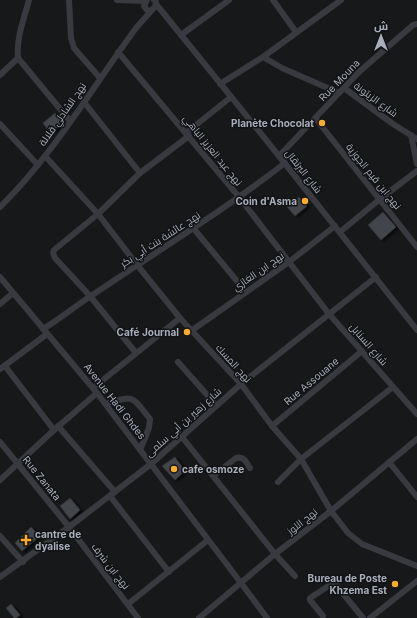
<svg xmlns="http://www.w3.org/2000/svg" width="417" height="618" font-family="Inter,Cairo,sans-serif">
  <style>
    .building { fill: #43454a; stroke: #313236; filter: url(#shadow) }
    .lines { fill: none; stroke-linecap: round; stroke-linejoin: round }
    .minor { stroke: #383a3f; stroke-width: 6 }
    .poi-dot { fill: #fbaa2e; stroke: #121315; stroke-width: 1.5 }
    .labels { text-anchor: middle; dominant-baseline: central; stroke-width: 3; stroke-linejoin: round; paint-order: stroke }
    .street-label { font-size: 10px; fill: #a9afba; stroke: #121315 }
    .poi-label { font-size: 10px; font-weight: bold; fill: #a9afba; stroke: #121315; text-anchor: end }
  </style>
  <defs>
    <filter id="shadow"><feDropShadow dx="3" dy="1.5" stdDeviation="1" flood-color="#0009"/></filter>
  </defs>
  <rect width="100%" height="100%" fill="#17181a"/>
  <!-- building -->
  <g class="building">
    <path d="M55,113L63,123L50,133L43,123Z"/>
    <path d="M299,197L307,206L295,216L287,207Z"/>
    <path d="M383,212L396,227L381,240L368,225Z"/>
    <path d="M175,457L185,471L175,480L162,466Z"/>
    <path d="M70,498L80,510L70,519L60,506Z"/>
    <path d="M31,527L40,536L22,551L15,543Z"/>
    <path d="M11,604L20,615L16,618H14L6,608Z"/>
  </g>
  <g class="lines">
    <!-- minor -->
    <g class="minor">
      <path d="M29,0C24,19 16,38 18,58L70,121"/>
      <path d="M69,0L71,38L74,48L100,78"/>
      <path d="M117,0L145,1"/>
      <path d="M147,0L144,6L147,10L150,11L155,7L156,2L154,0"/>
      <path d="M273,0L296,32"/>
      <path d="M156,4L279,156L417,330"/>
      <path d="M181,35L229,0"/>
      <path d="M118,52L239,197L329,314L417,414"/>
      <path d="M263,57L282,68L339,93"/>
      <path d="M0,75L18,58"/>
      <path d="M220,84L263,57L341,0"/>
      <path d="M344,88L393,124L417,139"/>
      <path d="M84,102L140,173"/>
      <path d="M316,119L417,247"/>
      <path d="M0,124L38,165"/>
      <path d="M186,133L231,97"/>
      <path d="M411,135L417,164"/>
      <path d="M45,156L98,214L138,266L180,318L241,384L272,426L301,459L331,511L348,533L362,544L417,566"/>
      <path d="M279,156L359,72L413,25L417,24"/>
      <path d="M0,207C53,155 92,88 136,28L152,10"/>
      <path d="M194,229L246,292"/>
      <path d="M340,232L380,199L417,171"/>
      <path d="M0,277L97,393L241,583L267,618"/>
      <path d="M0,304L13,293"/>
      <path d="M43,329C60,319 75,306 91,296C156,252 223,211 285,163"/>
      <path d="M191,331L289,262L335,226"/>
      <path d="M136,353L90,296L55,258L53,253L54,250L98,214L140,173L189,136"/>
      <path d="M178,362L216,405"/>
      <path d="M5,366L54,430"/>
      <path d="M0,369L47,334"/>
      <path d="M93,388L180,318"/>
      <path d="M106,404C135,395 131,395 150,419L149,428L140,450"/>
      <path d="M58,426L115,492"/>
      <path d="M272,426L362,351"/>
      <path d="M182,437L275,554L295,576"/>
      <path d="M0,442L69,527L138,618"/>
      <path d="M389,462L417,497"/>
      <path d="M213,476L236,458C244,456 246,462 250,468"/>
      <path d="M0,480L54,430L97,393"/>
      <path d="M278,482L301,459L393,387"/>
      <path d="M110,496L169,572"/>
      <path d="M0,536L23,562"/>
      <path d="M0,577L69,527L151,464L241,384L376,277"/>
      <path d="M128,604L208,540"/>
      <path d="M323,616L310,600V598L333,583L336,585L363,618"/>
      <path d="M199,618L275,554L331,511L417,439"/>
      <path d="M370,618L417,581"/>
    </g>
  </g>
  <!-- markers -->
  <g class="poi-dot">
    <circle cx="322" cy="123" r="4"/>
    <circle cx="305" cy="201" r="4"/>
    <circle cx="187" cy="332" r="4"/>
    <circle cx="174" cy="469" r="4"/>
    <path d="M24 534h4v4h4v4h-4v4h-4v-4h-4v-4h4z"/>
    <circle cx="395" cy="584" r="4"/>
  </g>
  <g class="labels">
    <!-- street labels -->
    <g class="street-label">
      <text transform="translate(339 80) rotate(-46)">Rue Mouna</text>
      <text transform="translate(376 99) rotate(36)">شارع الزيتونة</text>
      <text transform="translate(62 114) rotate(-55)">نهج الشادلي قلالة</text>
      <text transform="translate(213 150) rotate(51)">نهج عبد العزيز الباهي</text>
      <text transform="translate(304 171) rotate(52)">شارع البرتقال</text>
      <text transform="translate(374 176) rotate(51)">نهج ابن قيم الجوزية</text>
      <text transform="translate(160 239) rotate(-33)">نهج عائشة بنت أبي بكر</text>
      <text transform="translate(258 271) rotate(-35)">نهج ابن الغازي</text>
      <text transform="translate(369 344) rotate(49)">شارع السنابل</text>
      <text transform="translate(234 363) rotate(48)">نهج المسك</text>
      <text transform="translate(311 381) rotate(-40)">Rue Assouane</text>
      <text transform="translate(115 401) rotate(52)">Avenue Hadi Ghdes</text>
      <text transform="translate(183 422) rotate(-42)">شارع زهير بن أبي سلمى</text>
      <text transform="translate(42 478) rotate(51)">Rue Zanata</text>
      <text transform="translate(302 521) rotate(-38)">نهج اللوز</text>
      <text transform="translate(111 566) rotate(52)">نهج ابن شرف</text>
    </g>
    <!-- poi labels -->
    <g class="poi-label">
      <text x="314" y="123">Planète Chocolat</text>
      <text x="297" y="201">Coin d'Asma</text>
      <text x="179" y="332">Café Journal</text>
      <text x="182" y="469" text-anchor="start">cafe osmoze</text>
      <text x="35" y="534" text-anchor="start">cantre de<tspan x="35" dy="12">dyalise</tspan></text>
      <text x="387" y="578">Bureau de Poste<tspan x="387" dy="12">Khzema Est</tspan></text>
    </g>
  </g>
  <!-- north arrow -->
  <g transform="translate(381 36)" stroke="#121315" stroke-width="3" paint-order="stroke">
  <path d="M0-3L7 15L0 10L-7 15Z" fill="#a9afba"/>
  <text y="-6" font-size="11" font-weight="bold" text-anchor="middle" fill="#a9afba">ش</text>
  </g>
</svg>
